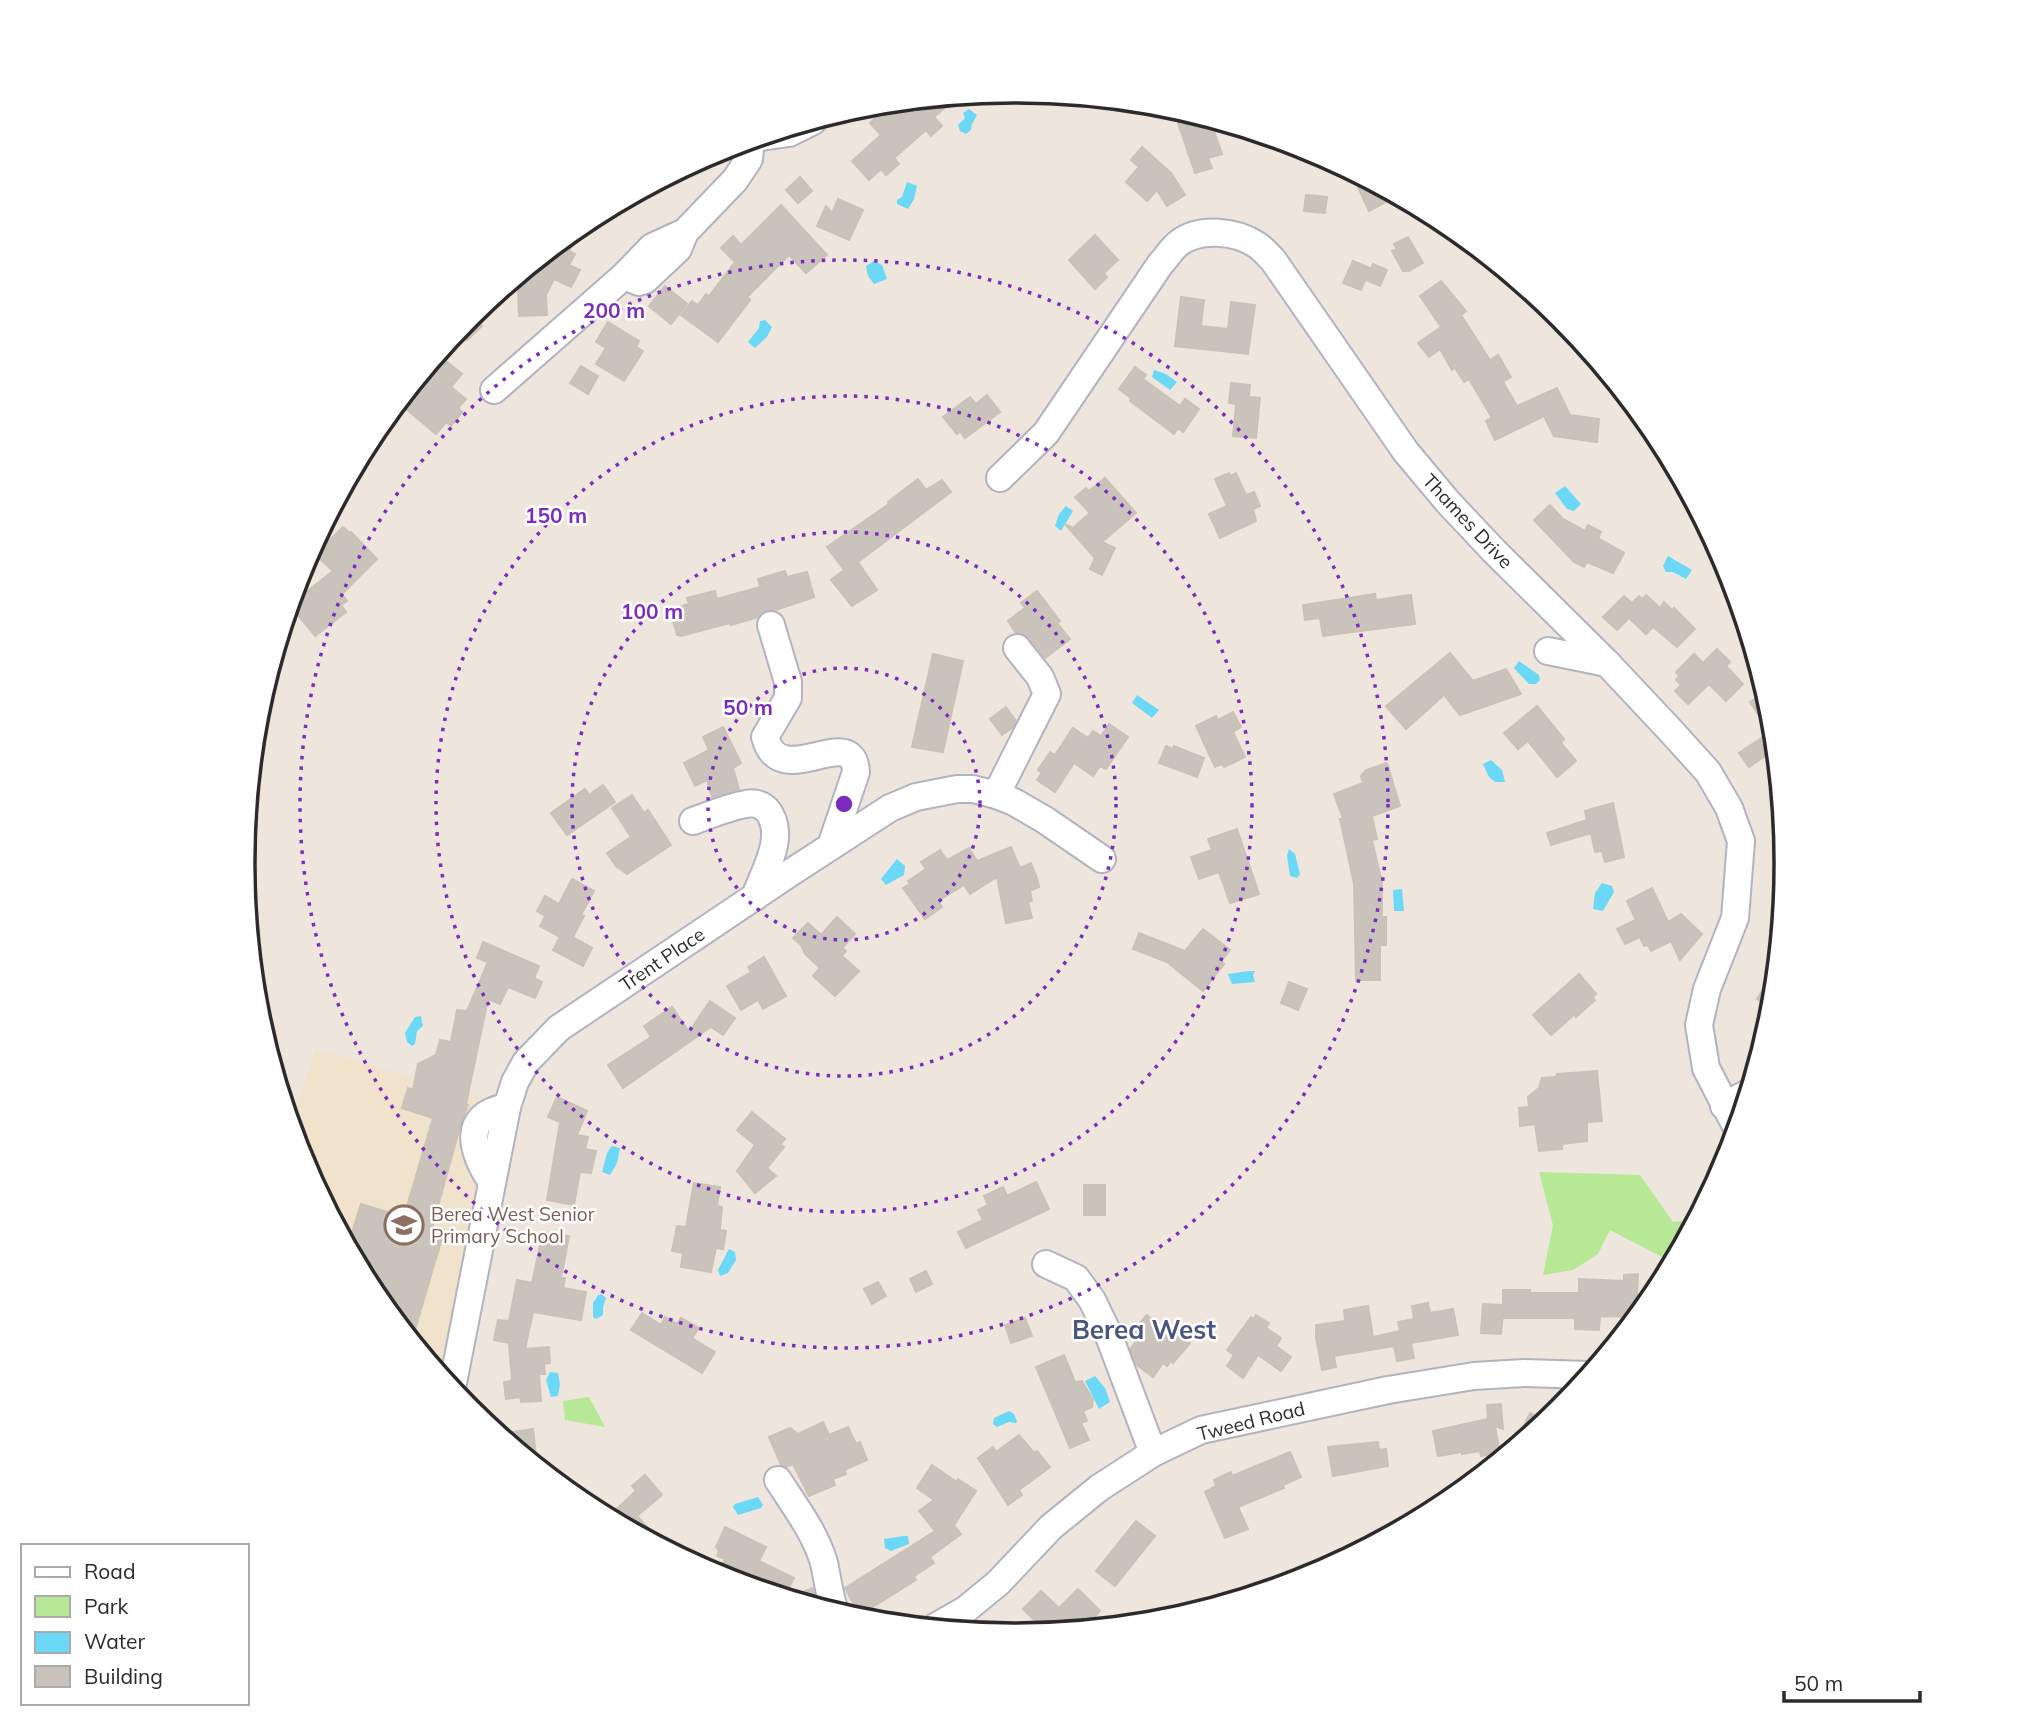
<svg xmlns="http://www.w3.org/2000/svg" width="2029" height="1726" font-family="Mulish,sans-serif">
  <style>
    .education { fill: #f0e2cb }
    .green { fill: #b6e896 }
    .water { fill: #6ad8f6 }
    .building { fill: #c9c3bc; stroke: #cac2b6; stroke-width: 2 }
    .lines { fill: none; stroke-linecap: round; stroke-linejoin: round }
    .minor-casing { stroke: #b1b4c0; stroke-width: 30 }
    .minor { stroke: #fff; stroke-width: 26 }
    .ring { fill: none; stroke: #7b2cbf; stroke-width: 3.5; stroke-dasharray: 3.5 7 }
    .labels { text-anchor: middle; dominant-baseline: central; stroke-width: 5; stroke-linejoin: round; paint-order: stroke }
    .street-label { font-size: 19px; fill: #2b2b2b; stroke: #fff }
    .education-label { font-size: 19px; fill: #785e54; stroke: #fff; text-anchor: start }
    .district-label { font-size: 26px; font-weight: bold; fill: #48557f; stroke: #fff }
    .rim { fill: none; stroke: #2b2b2b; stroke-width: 3.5 }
    .centre { fill: #7b2cbf; stroke: #fff; stroke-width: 3.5 }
    .ring-label { font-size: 21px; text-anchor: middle; font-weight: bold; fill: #7b2cbf; stroke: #fff; stroke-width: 5; stroke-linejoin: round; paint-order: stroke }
  </style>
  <rect width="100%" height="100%" fill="#eee6dd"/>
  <!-- education -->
  <path class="education" d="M316,1049L496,1102L439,1373L372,1292L301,1158L291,1125Z"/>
  <!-- green -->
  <g class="green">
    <path d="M1539,1172L1640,1175L1673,1222L1696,1219L1673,1260L1664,1258L1610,1230L1598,1254L1573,1270L1543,1275L1553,1225Z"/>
    <path d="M589,1397L605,1427L565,1420L563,1401Z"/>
  </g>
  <!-- water -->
  <g class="water">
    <path d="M969,109L977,115L972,124L971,130L966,134L960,131L958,125L965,118L963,113Z"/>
    <path d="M907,182L917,186L914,199L908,209L897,204V200L902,197Z"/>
    <path d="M874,261L882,265L887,279L874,284L868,276L866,266Z"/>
    <path d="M765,320L772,327L767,337L755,348L748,342L759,328L760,321Z"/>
    <path d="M1154,370L1166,374L1177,382L1170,390L1152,377Z"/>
    <path d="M1565,486L1581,504L1574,511L1567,509L1555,493Z"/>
    <path d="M1066,506L1073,511L1061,531L1055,526L1059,514Z"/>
    <path d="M1668,556L1692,570L1686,579L1673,572H1666L1663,566Z"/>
    <path d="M1519,661L1539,675L1540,680L1536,684H1529L1514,668Z"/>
    <path d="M1137,695L1159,710L1152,718L1132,703Z"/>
    <path d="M1491,760L1502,770L1505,782H1495L1489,777L1483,764Z"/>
    <path d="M1289,849L1295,854L1300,874L1297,878L1290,876L1287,856Z"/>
    <path d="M897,859L905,866L904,875L886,885L881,879Z"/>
    <path d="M1602,883L1612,886L1614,892L1603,911L1593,909L1595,893Z"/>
    <path d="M1402,889L1404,911H1394L1393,890Z"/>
    <path d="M1249,971H1255L1253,975L1255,982L1232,984L1228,974Z"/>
    <path d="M421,1016L423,1026L417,1031L415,1044L412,1046L407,1042L405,1033L415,1017Z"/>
    <path d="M612,1146L620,1148L617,1163L610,1175L602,1172L607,1153Z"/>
    <path d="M729,1249L735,1252L736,1260L728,1273L720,1276L718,1270Z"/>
    <path d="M601,1294L606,1298L603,1307V1315L596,1319L593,1317V1303L598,1295Z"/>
    <path d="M550,1372L558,1373L560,1384L558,1396L551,1397L546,1380Z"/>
    <path d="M1095,1376L1105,1388L1110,1402L1099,1409L1085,1381Z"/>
    <path d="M1009,1411L1014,1414L1017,1421L1016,1423L1009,1422L997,1427L993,1424L994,1418Z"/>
    <path d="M758,1497L763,1505L761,1508L738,1515L733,1507L735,1504Z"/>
    <path d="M904,1536H908L909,1544L891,1551L885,1548L884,1539Z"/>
  </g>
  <!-- building -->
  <g class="building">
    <path d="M958,97L934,117L942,126L931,136L926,130L894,158L899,164L886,175L881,169L869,180L852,161L881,135L870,123L882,111L888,117L905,102Z"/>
    <path d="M1173,108L1210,119L1222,154L1208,158L1212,168L1195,173Z"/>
    <path d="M1142,147L1171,173L1185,195L1167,206L1157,190L1147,201L1126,182L1139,167L1131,160Z"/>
    <path d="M800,177L812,191L798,203L786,190Z"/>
    <path d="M1367,180L1394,195L1397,196L1369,211L1357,185Z"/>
    <path d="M1306,195L1327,197L1325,213L1304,211Z"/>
    <path d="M838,199L863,210L849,240L817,226L826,206L832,213Z"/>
    <path d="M781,205L827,255L806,273L789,255L747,297L750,300L718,342L681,315L692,301L698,305L706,294L709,296L735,262L721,248L733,236L741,245Z"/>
    <path d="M582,224L569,251L575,254L569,265L580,270L571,287L554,279L546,295L547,315L519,316L518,292L531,266Z"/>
    <path d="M1095,235L1118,260L1104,273L1107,277L1095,289L1069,260Z"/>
    <path d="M1408,237L1423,263L1409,271H1403L1392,251L1397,249L1394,244Z"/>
    <path d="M1353,261L1370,268L1361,290L1343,283Z"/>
    <path d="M1373,264L1387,270L1380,286L1366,280Z"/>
    <path d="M1441,281L1466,311L1461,315L1490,360L1498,355L1511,377L1503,382L1517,406L1557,388L1570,415L1599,419L1597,442L1554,436L1544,416L1495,440L1486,421L1492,418L1469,379L1464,382L1455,368L1452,370L1440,349L1429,357L1418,343L1441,327L1420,296Z"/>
    <path d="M665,286L687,304L671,324L649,306Z"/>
    <path d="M1181,297L1204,300L1201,326L1228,329L1231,302L1255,305L1248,354L1175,346Z"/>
    <path d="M472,315L482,326L467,340L458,331Z"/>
    <path d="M608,322L639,341L636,347L643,351L624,381L596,364L606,348L596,342Z"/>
    <path d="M445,360L462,374L451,387L466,399L458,408L462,412L451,426L446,422L436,434L405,408Z"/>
    <path d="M581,366L598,376L588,394L570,383Z"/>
    <path d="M1135,367L1146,375L1143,379L1180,406L1185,399L1199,409L1183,432L1178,428L1174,434L1130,401L1131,398L1119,389Z"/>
    <path d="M1231,383L1250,385L1249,397L1260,398L1256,438L1233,436L1236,404L1229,403Z"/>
    <path d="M987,395L1000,412L965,438L960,431L957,434L943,417L970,397L976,404Z"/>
    <path d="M1229,473L1230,476L1236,473L1246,495L1254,492L1260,506L1253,509L1256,521L1220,538L1209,514L1227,506L1215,479Z"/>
    <path d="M1105,478L1136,513L1102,542L1115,548L1102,575L1090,569L1095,558L1065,524L1073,528L1090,513L1075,497L1086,488L1089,491Z"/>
    <path d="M918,479L926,490L942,480L951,492L858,562L877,590L852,606L831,580L844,570L827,547L889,504L888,502Z"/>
    <path d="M1550,505L1563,519L1585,531L1588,525L1601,532L1598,538L1624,553L1613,573L1587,562L1584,567L1574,562L1534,520Z"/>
    <path d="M343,527L350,533L351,532L377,559L342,594L347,601L341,605L346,612L315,636L290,605L333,571L315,554Z"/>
    <path d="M785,571L787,577L807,572L814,597L776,610H766L758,617L731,625L730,623L681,636L677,635L670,610L689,604L687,598L715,591L717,599L760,587L758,579Z"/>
    <path d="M1037,591L1060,621L1057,623L1070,639L1045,658L1029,638L1016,633L1008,621L1025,608L1021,603Z"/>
    <path d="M1375,594L1376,600L1411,595L1415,624L1323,636L1320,618L1305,620L1303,605Z"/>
    <path d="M1646,595L1660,608L1664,602L1672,610L1674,608L1695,629L1677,647L1653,627L1646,634L1629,618L1617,630L1603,617L1624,596L1632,603L1639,596L1643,599Z"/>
    <path d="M1717,649L1730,662L1726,666L1743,684L1726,701L1709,684L1688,704L1675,691L1681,685L1676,680L1679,676L1676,672L1694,654L1703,663Z"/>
    <path d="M1450,653L1473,681L1506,669L1521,694L1460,715L1444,695L1406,729L1386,706Z"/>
    <path d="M933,654L963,661L943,752L912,747Z"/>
    <path d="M1765,692L1772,713L1775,749L1749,767L1739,753L1770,732L1750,702Z"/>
    <path d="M1537,706L1564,739L1561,743L1576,761L1557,777L1528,741L1518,749L1504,733Z"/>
    <path d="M1006,707L1016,721L1012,728L1002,735L990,719Z"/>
    <path d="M1233,712L1241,727L1233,732L1245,757L1224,767L1222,764L1215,767L1196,726L1216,716L1218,720Z"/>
    <path d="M1109,724L1128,737L1106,769L1100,766L1093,776L1074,763L1055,792L1037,780L1042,773L1038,770L1050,752L1055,755L1073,728L1088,738L1093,731L1101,736Z"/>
    <path d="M723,727L741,763L733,768L739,789L712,797L707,780L695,786L684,763L709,750L703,737Z"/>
    <path d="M1166,746L1173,749L1174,746L1204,758L1197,777L1159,763Z"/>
    <path d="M1387,763L1400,806L1372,816L1377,839L1372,840L1382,883V917H1386V945H1380V980H1356L1354,884L1340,819H1343L1334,794L1363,783L1361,776L1366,770Z"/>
    <path d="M603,785L615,802L567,835L551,813L585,789L589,795Z"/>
    <path d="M632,795L644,813L648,810L671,845L627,874L616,866L607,853L631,837L612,808Z"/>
    <path d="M1613,803L1624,857L1605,862L1602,851L1595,852L1591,833L1551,845L1547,833L1587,820L1585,811Z"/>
    <path d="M1237,829L1259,894L1230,903L1219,872L1199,879L1191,857L1212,850L1208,839Z"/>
    <path d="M1011,847L1020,868L1031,863L1037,878L1039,887L1030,891L1032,901L1028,902L1032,918L1006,923L997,877L970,894L964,885L938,901L942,907L925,919L903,888L910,884L908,881L926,869L921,862L940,850L947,860L969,848L977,861Z"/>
    <path d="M572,879L594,891L581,915L584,916L573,937L592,948L583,966L553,950L560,937L540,926L545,916L537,911L545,896L559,904Z"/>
    <path d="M1652,888L1668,922L1681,914L1702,934L1680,960L1671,941L1651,951L1648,945L1644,946L1640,937L1625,944L1617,929L1636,920L1627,901Z"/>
    <path d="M837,917L855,934L842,948L846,951L842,956L859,971L835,996L813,976L820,968L805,954L801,945L793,938L808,923L821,935Z"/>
    <path d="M1203,929L1230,950L1221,961L1224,964L1203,991L1167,962L1133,949L1139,933L1185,951Z"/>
    <path d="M483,942L539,966L534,978L542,982L535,998L508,987L500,1004L488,999L466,1104L468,1105L461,1123L432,1228L444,1231L412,1340L389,1312L394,1296L371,1289L348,1246L361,1204L404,1217L433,1118L402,1108L408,1088L413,1090L418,1064L436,1055L440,1040L451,1042L457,1010L467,1011L488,962L477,958Z"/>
    <path d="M764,957L786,996L763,1009L758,1000L741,1010L727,986L751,972L748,967Z"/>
    <path d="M1776,969L1773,997L1772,1009L1757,999Z"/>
    <path d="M1579,974L1596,994L1593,997L1595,1000L1576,1017L1575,1014L1551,1035L1533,1015Z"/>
    <path d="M1289,982L1307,989L1298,1010L1281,1003Z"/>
    <path d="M710,1001L735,1018L723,1035L711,1027L623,1088L608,1065L651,1037L644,1026L672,1007L689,1032Z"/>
    <path d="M1597,1071L1602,1121L1587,1122V1141L1562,1144V1149L1539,1151L1535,1124L1520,1126L1519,1108L1529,1107L1528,1097L1539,1088L1542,1078L1556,1077L1557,1074Z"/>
    <path d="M557,1097L587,1111L577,1135L588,1137L585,1149L596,1151L591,1173L580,1172L574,1205L547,1200L560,1122L548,1117Z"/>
    <path d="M752,1112L785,1139L780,1145L784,1147L767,1168L776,1176L755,1193L737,1171L755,1145L737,1130Z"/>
    <path d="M1036,1182L1049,1209L966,1248L958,1232L983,1220L978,1210L988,1205L984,1196L1003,1187L1007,1196Z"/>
    <path d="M694,1183L720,1187L717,1206L722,1207L720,1230L726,1231L723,1249L716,1248L711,1272L681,1267L683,1253L672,1251L677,1226L686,1227Z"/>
    <rect x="1084" y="1185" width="21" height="30"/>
    <path d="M543,1232L569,1236L561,1278H565L563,1288L586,1292L581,1320L533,1312L525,1349L549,1347L550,1363L544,1364L545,1374H539L541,1401L521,1402L520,1397L506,1399L504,1382L512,1381L509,1343L494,1340L498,1320L509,1321L517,1280L532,1283Z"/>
    <path d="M926,1271L932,1284L916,1292L910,1279Z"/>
    <path d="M1638,1274L1636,1317L1600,1316L1599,1330L1575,1329V1318H1502L1503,1313L1501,1334L1481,1333L1483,1304L1503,1305V1290H1530V1293H1579V1279L1624,1281V1275Z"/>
    <path d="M878,1282L886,1296L872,1304L864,1289Z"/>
    <path d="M1428,1303L1430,1313L1453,1309L1458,1335L1411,1343L1414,1358L1397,1361L1394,1346L1334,1356L1336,1367L1322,1370L1316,1338V1325L1345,1321L1344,1310L1368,1306L1373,1337L1400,1331L1398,1322L1414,1319L1412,1306Z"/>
    <path d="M642,1313L661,1325L665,1317L677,1324L681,1318L699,1328L692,1338L715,1352L702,1373L631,1330Z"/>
    <path d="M1147,1315L1163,1329L1168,1324L1190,1343L1173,1363L1171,1361L1167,1366L1163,1363L1153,1377L1136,1364L1130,1349L1136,1342L1128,1336Z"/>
    <path d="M1256,1315L1269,1323L1266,1328L1281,1338L1276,1346L1291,1357L1281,1371L1258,1355L1243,1378L1227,1366L1234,1355L1227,1350L1251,1317L1254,1319Z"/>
    <path d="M1025,1318L1032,1336L1011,1343L1005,1325Z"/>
    <path d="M1064,1355L1075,1382L1082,1381L1093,1400L1092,1407L1083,1411L1087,1421L1081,1423L1089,1440L1070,1448L1036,1367Z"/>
    <path d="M1501,1404L1503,1429L1495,1426L1500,1453L1481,1456L1480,1451L1462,1454V1452L1438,1456L1433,1431L1488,1419L1487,1405Z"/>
    <path d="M1530,1413L1547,1420L1514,1447Z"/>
    <path d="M823,1422L829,1435L848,1427L856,1444L860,1442L867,1460L844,1470L846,1474L833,1479L835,1485L809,1496L793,1464L786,1467L781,1465L769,1437L790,1428L798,1434Z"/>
    <path d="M533,1429L537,1465L499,1434Z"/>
    <path d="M1019,1435L1034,1453L1037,1451L1050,1467L1019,1490L1022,1495L1008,1505L978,1458L993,1447L996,1452Z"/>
    <path d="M1378,1442L1379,1450L1386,1449L1388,1466L1333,1476L1328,1447Z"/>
    <path d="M1290,1452L1301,1477L1283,1485L1284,1488L1238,1507L1248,1529L1225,1538L1205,1492L1216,1486L1214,1480L1231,1472L1232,1476Z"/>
    <path d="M932,1465L957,1482L958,1479L976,1491L954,1525L961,1534L930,1557L934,1563L914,1576L916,1580L860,1615L845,1588L935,1531L919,1511L934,1500L917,1488Z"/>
    <path d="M645,1475L662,1495L637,1516L661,1542L659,1544L608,1517L636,1491L632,1486Z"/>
    <path d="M1136,1521L1155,1536L1115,1586L1096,1571Z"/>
    <path d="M725,1527L766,1547L759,1561L794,1578L784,1596L717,1575L725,1559L717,1556L719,1551L716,1547Z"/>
    <path d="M813,1588L817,1606L789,1597Z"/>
    <path d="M1078,1589L1100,1611L1085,1626L1081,1622L1074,1629L1046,1632L1023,1609L1041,1591L1059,1608Z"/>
  </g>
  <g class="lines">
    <!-- minor casing -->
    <g class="minor-casing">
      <g id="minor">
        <path d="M761,137L789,133L813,121"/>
        <path d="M624,276L639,282L645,280L678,249L685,232L735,180L749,159L751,140"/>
        <path d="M494,390L624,276L652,247L685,232"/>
        <path d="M1000,478L1046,433L1161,263C1167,257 1172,248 1179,243C1200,227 1236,231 1257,245C1263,249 1268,255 1273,260L1406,452L1447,501L1494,551L1607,663L1670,730L1708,772L1729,808L1741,841L1735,918L1707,989L1699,1025L1706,1068L1737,1128"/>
        <path d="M771,625L788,682V698L765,737C780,794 853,720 856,772L831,846"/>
        <path d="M1548,651L1607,663"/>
        <path d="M996,795L1047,694L1040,677L1017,648"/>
        <path d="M693,821C710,815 728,807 746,804C770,799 778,825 774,845C771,862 761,880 755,897"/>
        <path d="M1724,1106L1748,1093"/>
        <path d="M491,1181C472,1152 460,1115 507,1107"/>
        <path d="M1046,1264L1076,1278L1092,1300L1107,1331L1153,1453"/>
        <path d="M452,1388L507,1107L515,1082L526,1062L559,1028L790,873L890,808L916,797L957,789H973L996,795L1014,802L1045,820L1102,859"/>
        <path d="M778,1480C794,1505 816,1534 824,1563C828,1580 829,1595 835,1612"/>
        <path d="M935,1627L965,1610L998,1583L1051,1527L1099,1488L1153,1453L1201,1430L1388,1390L1474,1376L1524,1373L1588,1375"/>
      </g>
    </g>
    <!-- minor -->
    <use href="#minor" class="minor"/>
  </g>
  <!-- distance rings -->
  <g class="ring">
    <circle cx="844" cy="804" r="136"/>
    <circle cx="844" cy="804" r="272"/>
    <circle cx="844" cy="804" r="408"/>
    <circle cx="844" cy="804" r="544"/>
  </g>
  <!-- icons -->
  <defs>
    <g id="school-ring" transform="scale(2.0125)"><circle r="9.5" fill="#fff" stroke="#8d6e63" stroke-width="1.5"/><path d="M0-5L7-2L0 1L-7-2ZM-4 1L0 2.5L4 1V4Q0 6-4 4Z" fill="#8d6e63"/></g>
  </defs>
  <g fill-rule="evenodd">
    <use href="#school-ring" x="404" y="1225"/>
  </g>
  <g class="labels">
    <!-- street labels -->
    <g class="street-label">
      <text transform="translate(1468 521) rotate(47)">Thames Drive</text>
      <text transform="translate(662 959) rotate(-34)">Trent Place</text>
      <text transform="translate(1251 1421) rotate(-14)">Tweed Road</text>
    </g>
    <!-- education labels -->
    <g class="education-label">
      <text x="431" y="1214">Berea West Senior<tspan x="431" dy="22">Primary School</tspan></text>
    </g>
    <!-- district labels -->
    <g class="district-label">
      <text x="1144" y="1329">Berea West</text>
    </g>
  </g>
  <!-- crop -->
  <path d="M0 0H2029V1726H0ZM1014 103H1015A759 759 0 0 1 1774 862V864A759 759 0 0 1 1015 1623H1014A759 759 0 0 1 255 864V862A759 759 0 0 1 1014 103Z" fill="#fff" fill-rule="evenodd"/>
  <path class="rim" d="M1014 103H1015A759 759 0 0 1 1774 862V864A759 759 0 0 1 1015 1623H1014A759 759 0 0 1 255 864V862A759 759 0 0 1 1014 103Z"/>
  <circle cx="844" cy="804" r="10" class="centre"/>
  <g class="ring-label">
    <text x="614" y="318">200 m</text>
    <text x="556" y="523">150 m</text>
    <text x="652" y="619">100 m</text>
    <text x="748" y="715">50 m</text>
  </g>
  <!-- legend -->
  <rect x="21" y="1544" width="228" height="161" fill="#ffffff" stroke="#aaaaaa" stroke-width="2"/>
  <rect x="35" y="1567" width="35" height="10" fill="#ffffff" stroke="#aaaaaa" stroke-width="2"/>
  <text x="84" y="1579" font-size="21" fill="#2b2b2b">Road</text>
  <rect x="35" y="1596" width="35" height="21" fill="#b6e896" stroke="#aaaaaa" stroke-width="2"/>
  <text x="84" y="1614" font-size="21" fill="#2b2b2b">Park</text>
  <rect x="35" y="1632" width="35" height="21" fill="#6ad8f6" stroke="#aaaaaa" stroke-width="2"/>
  <text x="84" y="1649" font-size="21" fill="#2b2b2b">Water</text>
  <rect x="35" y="1666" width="35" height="21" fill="#c9c3bc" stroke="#aaaaaa" stroke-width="2"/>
  <text x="84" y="1684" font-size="21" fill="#2b2b2b">Building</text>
  <!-- scale -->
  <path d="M1784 1691v10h136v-10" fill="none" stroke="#2b2b2b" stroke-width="3.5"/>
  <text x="1794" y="1691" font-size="21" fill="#2b2b2b" stroke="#ffffff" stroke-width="5" paint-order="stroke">50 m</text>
</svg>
